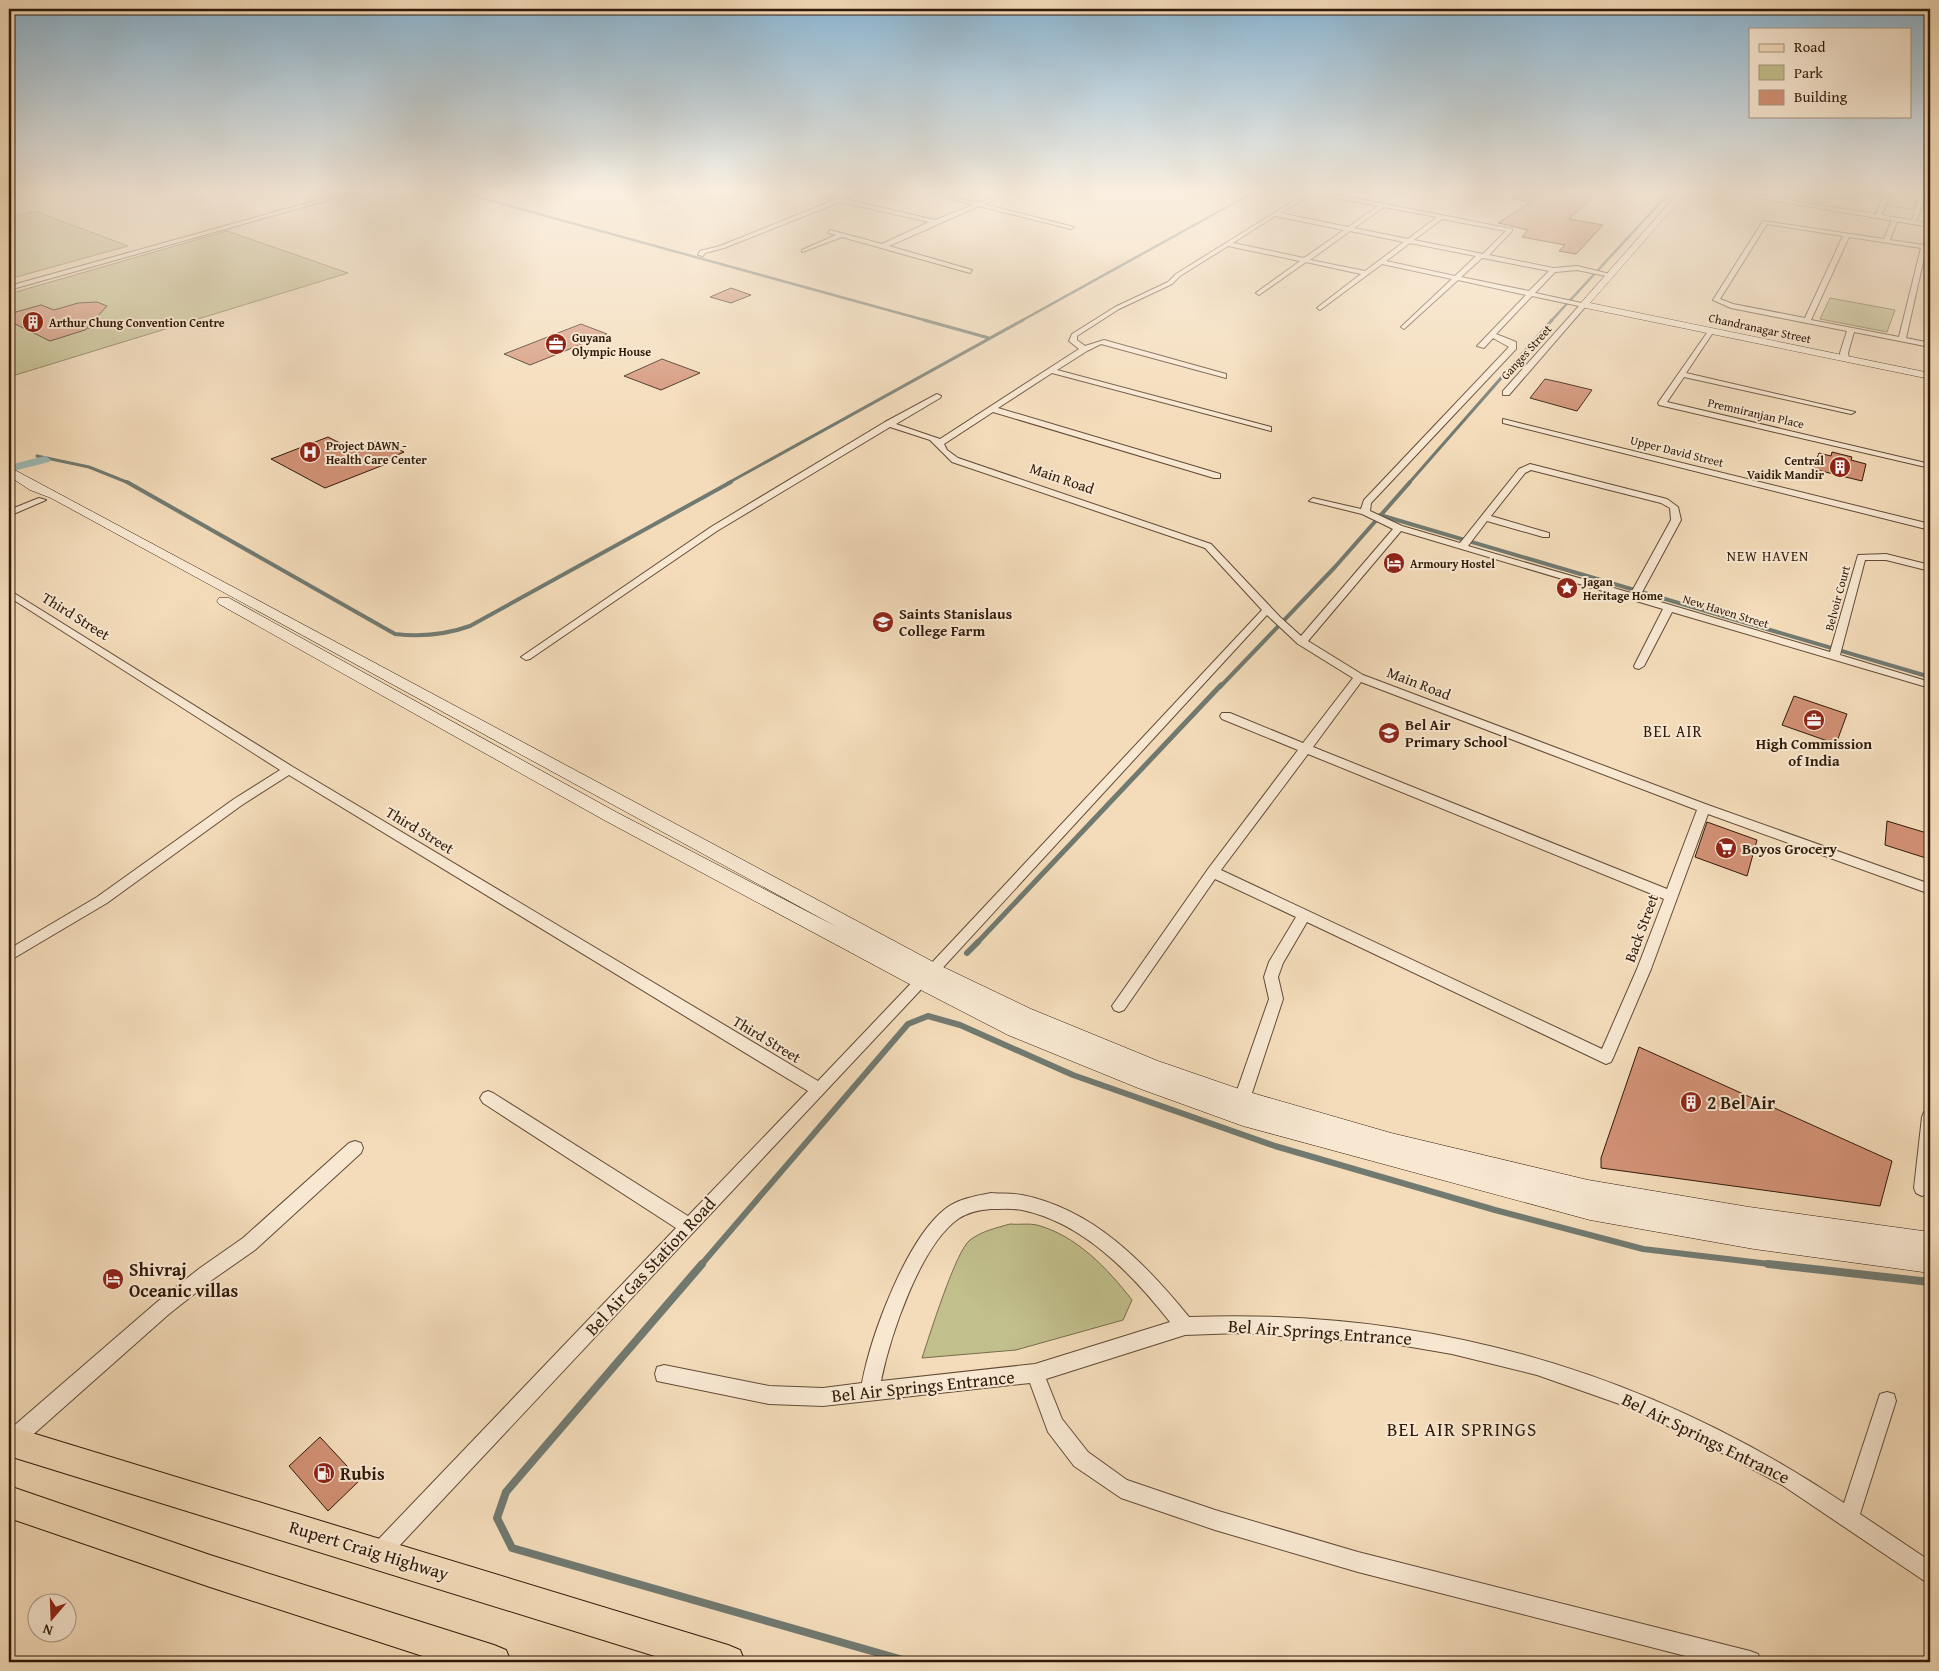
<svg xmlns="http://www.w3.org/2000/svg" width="1939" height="1671" font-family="'Gentium Book Plus',serif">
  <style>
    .green { fill: #c1bf8c; stroke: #786c4b }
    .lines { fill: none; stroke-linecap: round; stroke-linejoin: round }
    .stream-far5 { stroke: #717a71; stroke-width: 2.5 }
    .stream-far4 { stroke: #717a71; stroke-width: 3 }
    .stream-far3 { stroke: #717a71; stroke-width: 4 }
    .stream-far2 { stroke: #717a71; stroke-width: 5 }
    .stream-far1 { stroke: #717a71; stroke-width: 6 }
    .stream { stroke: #717a71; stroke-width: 8 }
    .canal { fill: #9dbab6; fill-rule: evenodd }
    .building { fill: #d29175; stroke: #301a0a }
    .street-casing { stroke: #614a36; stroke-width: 2 }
    .secondary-casing { stroke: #301a0a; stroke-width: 1 }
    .primary-casing { stroke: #301a0a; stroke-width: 2 }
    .street { fill: #f8e8d2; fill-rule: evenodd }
    .secondary { fill: #f8e8d2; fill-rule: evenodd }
    .primary { fill: #f4dcba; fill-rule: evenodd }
    .labels { text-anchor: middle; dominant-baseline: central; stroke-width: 4; stroke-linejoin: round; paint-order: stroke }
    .far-poi-label { font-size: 12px; font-weight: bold; fill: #301a0a; stroke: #f8e8d2; text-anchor: start }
    .far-street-label { font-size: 12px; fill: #301a0a; stroke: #f8e8d2 }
    .far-neighbourhood-label { font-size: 14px; letter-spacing: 1px; fill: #301a0a; stroke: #f8e8d2 }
    .street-label { font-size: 15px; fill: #301a0a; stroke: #f8e8d2 }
    .poi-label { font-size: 15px; font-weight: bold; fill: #301a0a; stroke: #f8e8d2; text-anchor: start }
    .neighbourhood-label { font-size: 16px; letter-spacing: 1px; fill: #301a0a; stroke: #f8e8d2 }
    .near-poi-label { font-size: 18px; font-weight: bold; fill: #301a0a; stroke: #f8e8d2; text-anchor: start }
    .near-street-label { font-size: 18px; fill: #301a0a; stroke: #f8e8d2 }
    .near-neighbourhood-label { font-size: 19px; letter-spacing: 1px; fill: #301a0a; stroke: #f8e8d2 }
  </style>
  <rect width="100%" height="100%" fill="#f4dcba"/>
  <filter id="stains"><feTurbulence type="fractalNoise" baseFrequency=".004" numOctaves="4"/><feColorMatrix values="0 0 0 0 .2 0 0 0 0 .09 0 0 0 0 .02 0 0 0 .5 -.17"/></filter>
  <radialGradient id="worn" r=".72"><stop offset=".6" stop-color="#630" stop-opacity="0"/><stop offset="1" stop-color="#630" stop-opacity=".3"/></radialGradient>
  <!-- green -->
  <g class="green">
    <path d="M1888,192H1924L1918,210L1883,205Z"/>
    <path d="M35,211L128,246L9,279V218Z"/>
    <path d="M227,231L348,273L9,377V321L50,341L93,327L83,322L50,317L51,309L41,305L9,314V294Z"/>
    <path d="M1830,298L1895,310L1887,332L1820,319Z"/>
    <path d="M1010,1224C1018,1225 1028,1223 1037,1225C1077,1236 1107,1268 1132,1300L1123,1320L1016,1350L922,1358C929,1337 956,1250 970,1240C982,1231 996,1228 1010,1224Z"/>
  </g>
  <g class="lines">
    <!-- stream-far5 -->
    <g class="stream-far5">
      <path d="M459,192L928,321"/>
      <path d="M1021,321L1254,192"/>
      <path d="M1551,321L1670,192"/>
    </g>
    <!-- stream-far4 -->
    <g class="stream-far4">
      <path d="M924,320L989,338"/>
      <path d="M37,456L89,467L129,483"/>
      <path d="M728,483L1023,320"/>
      <path d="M1409,483L1552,320"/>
    </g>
    <!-- stream-far3 -->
    <g class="stream-far3">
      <path d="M127,482L395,634C422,637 445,635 470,626L731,482"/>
      <path d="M1380,515L1930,677"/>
      <path d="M1220,687L1335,567L1410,482"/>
    </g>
    <!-- stream-far2 -->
    <path class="stream-far2" d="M977,943L1221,685"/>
    <!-- stream-far1 -->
    <g class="stream-far1">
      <path d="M967,953L978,942"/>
      <path d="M701,1265L908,1024L928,1016L960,1025L1073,1075L1275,1146L1495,1210L1643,1249L1778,1265"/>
    </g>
    <!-- stream -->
    <g class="stream">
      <path d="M702,1264L506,1492L497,1518L512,1548L910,1662"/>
      <path d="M1768,1264L1930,1282"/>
    </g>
    <!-- canal -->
    <path class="canal" d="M45,456L51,460L49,462L9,472V465Z"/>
  </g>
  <!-- building -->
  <g class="building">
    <path d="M1513,192H1554L1573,196L1576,193L1594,196L1569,219L1603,225L1576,254L1559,251L1565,245L1522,237L1528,230L1498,223L1531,202L1512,199Z"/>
    <path d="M731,288L751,295L731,303L710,297Z"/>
    <path d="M97,302L107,306L85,330L50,341L9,321V314L41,305L54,310L78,303Z"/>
    <path d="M581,324L607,334L530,365L504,354Z"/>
    <path d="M662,359L700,373L661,390L624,376Z"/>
    <path d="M1545,379L1559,382L1592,390L1577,411L1530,398Z"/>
    <path d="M328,437L354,450L379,440L404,452L382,462L386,464L325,488L271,459Z"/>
    <path d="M1832,452L1852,457L1851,460L1866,464L1862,481L1813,469L1819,453L1831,456Z"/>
    <path d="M1794,696L1847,714L1836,744L1782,725Z"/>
    <path d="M1887,821L1930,834L1929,859L1885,845Z"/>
    <path d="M1707,822L1757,840L1747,876L1695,857Z"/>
    <path d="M1639,1047L1892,1161L1880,1206L1601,1168V1158Z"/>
    <path d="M320,1437L360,1480L328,1511L289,1466Z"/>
  </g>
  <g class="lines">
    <!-- street casing -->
    <g class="street-casing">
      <g id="street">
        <path d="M347,192H357L9,290V286Z"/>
        <path d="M495,192H504L492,197L489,195Z"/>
        <path d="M681,192H690L666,201L661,200Z"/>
        <path d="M803,192C815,192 827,199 839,198C847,198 853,192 862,192L845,199L935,220L973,205L926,192C944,192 961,202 977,202C989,202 999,192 1012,192L984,204L1074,227L1071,229L979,206L889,246L972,270L970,273L842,237L802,252V250L836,235L828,233L830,230L882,244L929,222L840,202L724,248L705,253L703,256L698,255L700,251L720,246L834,200Z"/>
        <path d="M1308,192H1324L1512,229V231L1489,255L1553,268L1577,266L1614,275L1611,277L1577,270L1555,272L1535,293L1586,304V306L1509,395H1503V391L1579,306L1532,296L1496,334L1516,342V349L1371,503L1370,511L1402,526L1460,543L1519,469L1530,464L1667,499L1678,507L1681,520L1640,596L1830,652L1858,555L1886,554L1930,565V571L1886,560H1865L1840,655L1930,682V688L1672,612L1644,666L1639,669L1635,668L1634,666L1663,609L1401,531L1308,641L1363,675L1708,805L1930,884V894L1708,814L1651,969L1613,1058L1611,1062L1606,1064L1307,922L1283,963L1278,977L1283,999L1250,1099L1247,1104L1242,1106L1237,1104L1234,1099L1269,999L1264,977L1269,962L1296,917L1215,879L1124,1010L1119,1012L1114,1010L1112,1006L1208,869L1298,750L1222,719L1220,716L1222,713H1230L1303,743L1353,678L1298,644L1267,615L937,974L932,976L927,974L925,970L1262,610L1205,548L952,462L930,440L890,427L717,531L530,659L526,660L521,657L711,527L885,422L937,394L941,396L940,398L896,424L940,439L1079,349L1069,341L1072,334L1115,307L1168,282L1176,274ZM1314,193L1315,194L1378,206L1348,227L1280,213ZM1384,207L1437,217L1408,239L1354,228ZM1275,216L1344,230L1304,258L1233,243ZM1442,219L1506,231L1483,254L1414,240ZM1350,231L1404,242L1365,271L1310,260ZM1410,243L1476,256L1455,276L1386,261ZM1228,246L1300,261L1257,292L1256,293L1259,295L1306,262L1361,274L1318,307L1317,308L1320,310L1382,264L1452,279L1402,326L1401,327L1404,329L1458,280L1526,295L1477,346L1484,348L1493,338L1509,347L1364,500L1361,509L1313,498L1309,501L1362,514L1393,529L1301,636L1280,617L1211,544L958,458L947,450L944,444L993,412L1214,478H1220V474L998,408L1052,373L1271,431V427L1057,370L1087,351L1101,344L1226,378V374L1104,340L1085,346L1077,340V336L1119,309L1172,284L1180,276ZM1482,258H1483L1549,271L1529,291L1461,277ZM1531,470L1661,503L1670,508L1671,520L1631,593L1468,546L1487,521L1543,537H1549V533L1491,516L1525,473ZM1361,682L1697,810L1667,889L1313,747ZM1308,754L1664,899L1637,969L1602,1049L1221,870Z"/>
        <path d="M1855,192L1884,194L1885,192H1891L1881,216L1878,218L1875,216L1883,197Z"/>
        <path d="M1921,192H1927L1916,222L1911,223Z"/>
        <path d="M1895,217L1898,219L1890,240L1930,246V250L1926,249L1906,338L1930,343V347L1854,332L1848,353L1849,359L1845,361L1841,359L1840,353L1847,331L1731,308L1713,300L1763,221L1884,239L1892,219ZM1767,224L1843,236L1805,318L1733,304L1720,299ZM1849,237L1921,248L1899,337L1811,320Z"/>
        <path d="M1711,329L1714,331L1686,373L1855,412L1851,414L1684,377L1667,402L1930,464V468L1659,405L1658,403L1709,330Z"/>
        <path d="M1503,419L1930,524V530L1503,423Z"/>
        <path d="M39,498L46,500L9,516V510Z"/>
        <path d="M9,590L293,767L818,1081L917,977L922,975L927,977L929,981L386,1560L379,1563L372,1560L369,1553L372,1546L676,1228L483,1103L480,1098L483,1093L488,1091L493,1093L688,1216L808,1091L289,775L242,805L107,903L9,961V949L97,897L234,799L280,770L9,597Z"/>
        <path d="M1930,1110V1187L1928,1193L1922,1196L1916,1193L1914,1188L1922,1117L1924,1112Z"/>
        <path d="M355,1141L361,1143L363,1148L361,1153L255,1250L212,1280L169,1314L18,1448L9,1450V1430L157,1302L200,1268L243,1238L349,1143Z"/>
        <path d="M991,1193C1001,1194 1012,1193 1022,1195C1093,1209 1145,1263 1189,1317C1428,1308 1645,1370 1844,1503L1880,1394L1887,1392L1894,1394L1896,1401L1860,1514L1930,1561V1583L1923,1580L1782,1485L1701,1442L1628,1407L1537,1375L1452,1354L1394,1344L1239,1333L1185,1335L1046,1379L1062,1419L1088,1452L1127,1480L1215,1510L1358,1552L1750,1651L1758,1654L1761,1662H1709L1358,1572L1215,1530L1121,1498L1074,1466L1048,1432L1030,1383L823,1406L769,1404L657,1381L655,1374L657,1367L664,1365L769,1386L823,1388L862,1383C871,1335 906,1240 945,1209C958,1199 975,1196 991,1193ZM991,1209C1001,1209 1012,1208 1022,1210C1084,1223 1132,1274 1170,1322L1035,1364L881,1381C890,1336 920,1246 958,1219C968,1212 979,1210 991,1209Z"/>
      </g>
    </g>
    <!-- secondary casing -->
    <g class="secondary-casing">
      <g id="secondary">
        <path d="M1679,192H1687L1590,303L1930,373V379L1581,307V303Z"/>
        <path d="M1722,192H1741L1930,223V227Z"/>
        <path d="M9,467L939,965L1031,1009L1158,1061L1242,1090L1391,1133L1588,1180L1749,1207L1930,1232V1273L1754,1249L1590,1220L1243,1126L1138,1088L1008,1035L915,987L604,820L219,604L217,601L219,598H229L616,812L837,927L51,498L30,490L9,476Z"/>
      </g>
    </g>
    <!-- primary casing -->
    <g class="primary-casing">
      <g id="primary">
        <path d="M9,1426L728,1645L740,1650L745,1662H674L9,1456Z"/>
        <path d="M9,1486L210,1555L494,1645L506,1650L511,1662H441L210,1587L9,1518Z"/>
      </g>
    </g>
    <!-- street -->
    <use href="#street" class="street"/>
    <!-- secondary -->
    <use href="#secondary" class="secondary"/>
    <!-- primary -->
    <use href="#primary" class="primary"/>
  </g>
  <!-- sky -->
  <linearGradient id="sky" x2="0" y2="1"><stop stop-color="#8ab6d4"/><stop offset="0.45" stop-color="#faefe0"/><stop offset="1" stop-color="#faefe0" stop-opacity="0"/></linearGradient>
  <rect width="1939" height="426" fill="url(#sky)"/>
  <!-- icons -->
  <defs>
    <g id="building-disc" transform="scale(1.125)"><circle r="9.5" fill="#8f2418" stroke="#f8e8d2"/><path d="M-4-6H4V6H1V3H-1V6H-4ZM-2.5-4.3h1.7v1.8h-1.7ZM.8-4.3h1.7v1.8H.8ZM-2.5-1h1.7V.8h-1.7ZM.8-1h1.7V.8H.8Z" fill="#fff"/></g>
    <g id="office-disc" transform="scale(1.125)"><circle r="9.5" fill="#8f2418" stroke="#f8e8d2"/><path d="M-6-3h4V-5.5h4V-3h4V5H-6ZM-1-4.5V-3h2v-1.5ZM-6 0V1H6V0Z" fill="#fff"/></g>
    <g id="hospital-disc" transform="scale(1.125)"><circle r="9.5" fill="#8f2418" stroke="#f8e8d2"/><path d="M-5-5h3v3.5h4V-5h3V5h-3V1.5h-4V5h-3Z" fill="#fff"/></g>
    <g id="hotel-disc" transform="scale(1.125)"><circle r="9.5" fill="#8f2418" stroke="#f8e8d2"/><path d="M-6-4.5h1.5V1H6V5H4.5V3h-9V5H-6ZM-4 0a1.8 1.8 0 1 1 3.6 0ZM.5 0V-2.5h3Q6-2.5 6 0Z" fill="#fff"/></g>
    <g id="sight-disc" transform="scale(1.125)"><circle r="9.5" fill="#8f2418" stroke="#f8e8d2"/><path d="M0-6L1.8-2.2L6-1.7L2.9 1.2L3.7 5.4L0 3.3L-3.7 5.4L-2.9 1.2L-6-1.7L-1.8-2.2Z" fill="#fff"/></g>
    <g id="school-disc" transform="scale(1.125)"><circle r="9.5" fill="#8f2418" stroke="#f8e8d2"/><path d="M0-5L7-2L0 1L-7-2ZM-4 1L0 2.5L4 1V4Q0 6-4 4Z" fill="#fff"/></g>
    <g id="supermarket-disc" transform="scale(1.125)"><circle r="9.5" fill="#8f2418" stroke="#f8e8d2"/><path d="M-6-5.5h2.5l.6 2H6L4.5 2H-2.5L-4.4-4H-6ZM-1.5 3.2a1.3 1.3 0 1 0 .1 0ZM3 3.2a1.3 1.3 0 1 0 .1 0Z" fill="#fff"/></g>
    <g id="fuel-disc" transform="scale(1.125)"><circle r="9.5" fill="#8f2418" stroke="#f8e8d2"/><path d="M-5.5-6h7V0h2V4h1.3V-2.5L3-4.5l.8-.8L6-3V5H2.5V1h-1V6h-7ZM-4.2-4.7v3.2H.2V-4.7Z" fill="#fff"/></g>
  </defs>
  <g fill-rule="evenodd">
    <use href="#building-disc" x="33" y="322"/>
    <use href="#office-disc" x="556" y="344"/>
    <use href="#hospital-disc" x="310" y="452"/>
    <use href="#building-disc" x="1840" y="467"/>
    <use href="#hotel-disc" x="1394" y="563"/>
    <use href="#sight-disc" x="1567" y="588"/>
    <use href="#school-disc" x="883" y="622"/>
    <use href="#office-disc" x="1814" y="720"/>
    <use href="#school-disc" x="1389" y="733"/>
    <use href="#supermarket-disc" x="1726" y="848"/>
    <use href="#building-disc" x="1691" y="1102"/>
    <use href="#hotel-disc" x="113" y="1279"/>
    <use href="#fuel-disc" x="324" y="1473"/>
  </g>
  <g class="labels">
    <!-- far-poi labels -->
    <g class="far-poi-label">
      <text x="49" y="322">Arthur Chung Convention Centre</text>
      <text x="572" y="337">Guyana<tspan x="572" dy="14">Olympic House</tspan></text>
      <text x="326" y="445">Project DAWN -<tspan x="326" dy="14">Health Care Center</tspan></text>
      <text x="1824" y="460" text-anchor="end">Central<tspan x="1824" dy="14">Vaidik Mandir</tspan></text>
      <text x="1410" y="563">Armoury Hostel</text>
      <text x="1583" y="581">Jagan<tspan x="1583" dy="14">Heritage Home</tspan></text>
    </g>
    <!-- far-street labels -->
    <g class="far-street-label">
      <text transform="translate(1760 328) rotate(12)">Chandranagar Street</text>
      <text transform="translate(1526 352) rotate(-48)">Ganges Street</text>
      <text transform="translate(1756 413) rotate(13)">Premniranjan Place</text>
      <text transform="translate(1677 451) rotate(14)">Upper David Street</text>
      <text transform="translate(1837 598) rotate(-75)">Belvoir Court</text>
      <text transform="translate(1726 611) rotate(17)">New Haven Street</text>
    </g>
    <!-- far-neighbourhood labels -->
    <g class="far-neighbourhood-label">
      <text x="1768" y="556">NEW HAVEN</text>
    </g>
    <!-- street labels -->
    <g class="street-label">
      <text transform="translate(1062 478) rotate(19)">Main Road</text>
      <text transform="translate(76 616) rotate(32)">Third Street</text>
      <text transform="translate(1419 683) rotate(21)">Main Road</text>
      <text transform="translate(420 830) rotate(31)">Third Street</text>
      <text transform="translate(1641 928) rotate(-70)">Back Street</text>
      <text transform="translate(767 1039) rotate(31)">Third Street</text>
    </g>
    <!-- poi labels -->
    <g class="poi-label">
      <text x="899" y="613">Saints Stanislaus<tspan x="899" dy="17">College Farm</tspan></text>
      <text x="1405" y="724">Bel Air<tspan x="1405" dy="17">Primary School</tspan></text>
      <text x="1814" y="743" text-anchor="middle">High Commission<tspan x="1814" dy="17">of India</tspan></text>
      <text x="1742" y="848">Boyos Grocery</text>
    </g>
    <!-- neighbourhood labels -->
    <g class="neighbourhood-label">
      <text x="1673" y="731">BEL AIR</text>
    </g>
    <!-- near-poi labels -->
    <g class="near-poi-label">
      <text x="1707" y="1102">2 Bel Air</text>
      <text x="129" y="1269">Shivraj<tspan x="129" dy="21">Oceanic villas</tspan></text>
      <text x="340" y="1473">Rubis</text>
    </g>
    <!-- near-street labels -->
    <g class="near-street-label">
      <text transform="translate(650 1266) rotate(-47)">Bel Air Gas Station Road</text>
      <text transform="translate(1320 1332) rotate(4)">Bel Air Springs Entrance</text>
      <text transform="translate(923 1386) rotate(-6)">Bel Air Springs Entrance</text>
      <text transform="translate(1706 1438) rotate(26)">Bel Air Springs Entrance</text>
      <text transform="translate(369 1550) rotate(17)">Rupert Craig Highway</text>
    </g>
    <!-- near-neighbourhood labels -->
    <g class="near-neighbourhood-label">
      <text x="1462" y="1429">BEL AIR SPRINGS</text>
    </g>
  </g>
  <!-- margin -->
  <rect width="1939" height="1671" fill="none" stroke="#f4dcba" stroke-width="30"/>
  <rect x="10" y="10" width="1919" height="1651" fill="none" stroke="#301a0a" stroke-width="2.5"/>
  <rect x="15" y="15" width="1909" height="1641" fill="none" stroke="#301a0a"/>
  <!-- legend -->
  <rect x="1749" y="28" width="162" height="90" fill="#f8e8d2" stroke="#a89682"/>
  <rect x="1759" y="44" width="25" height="8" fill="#f4dcba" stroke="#a89682"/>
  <text x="1794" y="52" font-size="15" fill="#301a0a">Road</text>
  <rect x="1759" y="65" width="25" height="15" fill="#c1bf8c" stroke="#a89682"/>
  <text x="1794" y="78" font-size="15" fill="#301a0a">Park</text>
  <rect x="1759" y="90" width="25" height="15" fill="#d29175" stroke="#a89682"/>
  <text x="1794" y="102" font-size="15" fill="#301a0a">Building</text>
  <!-- north arrow -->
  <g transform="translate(52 1618) rotate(199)"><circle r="24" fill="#f8e8d2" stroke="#a89682"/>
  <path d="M0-4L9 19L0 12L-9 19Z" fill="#8f2418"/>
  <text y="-8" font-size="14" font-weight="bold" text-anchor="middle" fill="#301a0a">N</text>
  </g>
  <rect width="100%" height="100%" filter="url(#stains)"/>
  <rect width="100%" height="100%" fill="url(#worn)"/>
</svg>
